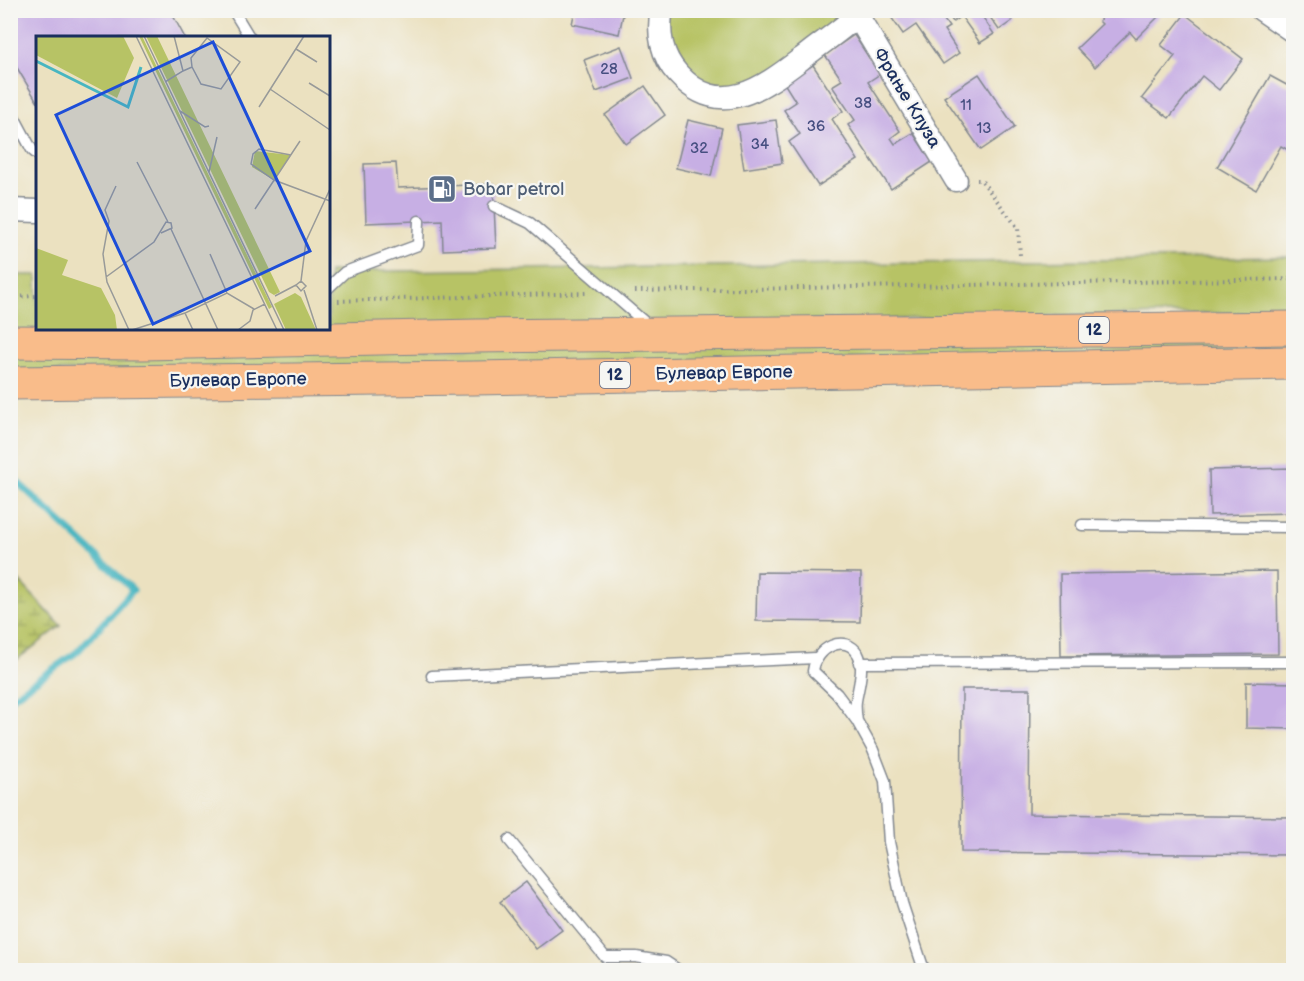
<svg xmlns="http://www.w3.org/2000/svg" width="1304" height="981" font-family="'Balsamiq Sans',sans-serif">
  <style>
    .grass { fill: #b7c365; stroke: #697962; stroke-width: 1.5 }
    .wetland { fill: url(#wetland-marsh); stroke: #697962; stroke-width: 1.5 }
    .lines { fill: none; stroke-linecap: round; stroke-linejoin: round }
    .stream { stroke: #48b6c1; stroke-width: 7 }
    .building { fill: #c7afe4 }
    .lane-casing { stroke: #83888f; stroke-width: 13 }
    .street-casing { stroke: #83888f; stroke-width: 25 }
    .primary-casing { stroke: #83888f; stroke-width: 35 }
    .path { stroke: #83888f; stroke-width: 4; stroke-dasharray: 1.5 4.5; stroke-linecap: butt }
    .lane { stroke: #fff; stroke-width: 10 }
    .street { stroke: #fff; stroke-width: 22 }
    .primary { stroke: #f9bc8a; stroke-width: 33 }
    .labels { text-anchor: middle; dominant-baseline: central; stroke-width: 4.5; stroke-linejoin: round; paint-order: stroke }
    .number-label { font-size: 15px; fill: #464f80 }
    .shield { fill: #f6f6f2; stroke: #5d6b8a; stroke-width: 1.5 }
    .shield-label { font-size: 16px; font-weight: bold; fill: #1b2f5e }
    .street-label { font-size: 18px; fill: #1b2f5e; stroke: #f6f6f2 }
    .service-label { font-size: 18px; fill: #4e5e75; stroke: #f6f6f2; text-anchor: start }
    .inset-river { fill: none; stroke: #48b6c1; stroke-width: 3 }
    .inset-road { fill: none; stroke: #989a99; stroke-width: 1.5 }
    .view { fill: #1d4ed8; fill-opacity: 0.15; stroke: #1d4ed8; stroke-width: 3 }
    .inset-edge { fill: none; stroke: #1b2f5e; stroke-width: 3 }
  </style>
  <defs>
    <pattern id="wetland-marsh" width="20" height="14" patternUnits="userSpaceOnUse" patternTransform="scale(1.5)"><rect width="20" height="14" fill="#b7c365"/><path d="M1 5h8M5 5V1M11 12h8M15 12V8" fill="none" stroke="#949f56"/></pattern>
  </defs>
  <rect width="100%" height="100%" fill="#f6f6f2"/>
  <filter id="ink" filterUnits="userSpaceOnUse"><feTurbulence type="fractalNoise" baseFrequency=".0167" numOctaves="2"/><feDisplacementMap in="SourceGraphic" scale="12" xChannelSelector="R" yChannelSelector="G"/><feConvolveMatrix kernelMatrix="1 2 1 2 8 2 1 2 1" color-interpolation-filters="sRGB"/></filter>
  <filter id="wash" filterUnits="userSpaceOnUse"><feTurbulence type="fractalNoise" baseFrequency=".008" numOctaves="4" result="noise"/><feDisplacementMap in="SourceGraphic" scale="24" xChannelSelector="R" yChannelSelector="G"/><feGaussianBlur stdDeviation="1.35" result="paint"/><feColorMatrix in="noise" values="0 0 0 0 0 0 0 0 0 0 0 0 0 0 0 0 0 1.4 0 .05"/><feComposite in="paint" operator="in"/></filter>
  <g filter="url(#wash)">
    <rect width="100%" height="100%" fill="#ebe1c0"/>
    <!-- grass -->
    <g class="grass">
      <path d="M662,10H854L748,93L684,81Z"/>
      <path d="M1293,257L1294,312L328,329L11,332L10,275H37L38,328H328L329,272Z"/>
      <path d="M1294,337L1293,353L11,372L10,355Z"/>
    </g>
    <!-- wetland -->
    <path class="wetland" d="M11,572L61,626L11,664Z"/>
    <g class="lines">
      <!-- stream -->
      <path class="stream" d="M10,475L133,590L77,652L10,699"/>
    </g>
    <g id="blocks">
      <!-- building -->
      <g class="building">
        <path d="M10,10H170L185,38H38V103L10,56Z"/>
        <path d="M575,10H624L619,34L572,24Z"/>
        <path d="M886,10H937L949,27L944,30L959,53L943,64L916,25L903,34Z"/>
        <path d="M945,10H978L994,34L980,43L961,16L953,22Z"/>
        <path d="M985,10H1005L1012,21L999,30Z"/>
        <path d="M1109,10H1165L1136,39L1130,32L1095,67L1077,48L1102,24L1099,21Z"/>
        <path d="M1185,14L1243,59L1219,90L1202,76L1169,118L1142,98L1175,56L1161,45Z"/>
        <path d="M854,35L880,74L868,82L900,131L891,138L895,144L913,133L932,162L891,189L848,125L855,120L832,86L842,80L825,55Z"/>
        <path d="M621,46L633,78L596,92L584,60Z"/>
        <path d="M813,65L843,111L832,119L858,160L818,186L789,142L800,134L784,110L796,102L784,83Z"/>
        <path d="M979,74L1015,127L981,150L944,97Z"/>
        <path d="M1270,76L1294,89V149L1292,152L1281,146L1256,190L1217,167Z"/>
        <path d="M645,86L665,115L626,144L605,115Z"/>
        <path d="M688,120L722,128L711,176L676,168Z"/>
        <path d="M776,120L782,163L744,169L737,125Z"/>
        <path d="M396,163L398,188L493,184L496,248L443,250L442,220L366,223L364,164Z"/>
        <path d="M1292,468V513L1210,515L1209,470Z"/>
        <path d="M1277,571L1278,654L1061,656L1060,574Z"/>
        <path d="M757,572L861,573L860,622L756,621Z"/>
        <path d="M1246,682L1294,683V729L1246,728Z"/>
        <path d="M962,689H1030L1029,814L1294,817V855L961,852Z"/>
        <path d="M526,882L562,930L536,949L500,902Z"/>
      </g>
    </g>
  </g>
  <g filter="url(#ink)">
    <use href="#blocks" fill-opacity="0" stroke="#83888f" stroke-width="1.5"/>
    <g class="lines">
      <!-- lane casing -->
      <g class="lane-casing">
        <g id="lane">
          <path d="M233,10L250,38"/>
          <path d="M10,109L32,150L38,155"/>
          <path d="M494,206L530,223L649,326"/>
          <path d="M328,288L345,272L418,245L419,221"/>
          <path d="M1082,525L1294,527"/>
          <path d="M859,663L1294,662"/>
          <path d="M432,676L816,658"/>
          <path d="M857,721C856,714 855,708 856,701C858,688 865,667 858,654C845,633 816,647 813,671L837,694L857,721L873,750L885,781L889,842L902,903L924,970"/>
          <path d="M509,840L605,957H636L666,962L678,970"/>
          <path d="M1292,970L1294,965"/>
        </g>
      </g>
      <!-- street casing -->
      <g class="street-casing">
        <g id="street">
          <path d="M662,10C657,33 662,57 678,74C723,124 770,82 809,53C827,39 847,26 863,10"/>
          <path d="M854,10L956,180"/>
          <path d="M1262,10L1294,32"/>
          <path d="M10,210L38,211"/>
        </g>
      </g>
      <!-- primary casing -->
      <g class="primary-casing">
        <g id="primary">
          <path d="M10,342L143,343L477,336L1294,328"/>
          <path d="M10,383L474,378L1294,363"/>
        </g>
      </g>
      <!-- path -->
      <g class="path">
        <path d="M977,180H981L1018,228L1020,255"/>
        <path d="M635,291L1294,279"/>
        <path d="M10,297L38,296"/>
        <path d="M338,301L586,293"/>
      </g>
      <!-- lane -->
      <use href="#lane" class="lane"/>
      <!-- street -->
      <use href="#street" class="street"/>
      <!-- primary -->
      <use href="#primary" class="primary"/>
    </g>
  </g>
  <!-- icons -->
  <defs>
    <g id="fuel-square" transform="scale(1.5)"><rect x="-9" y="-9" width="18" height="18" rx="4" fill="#5c6f8a" stroke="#f6f6f2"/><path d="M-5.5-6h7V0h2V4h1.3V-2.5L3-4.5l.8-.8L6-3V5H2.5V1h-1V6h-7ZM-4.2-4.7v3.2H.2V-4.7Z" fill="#fff"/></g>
  </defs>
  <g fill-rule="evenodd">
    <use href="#fuel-square" x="442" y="189"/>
  </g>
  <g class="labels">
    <!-- number labels -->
    <g class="number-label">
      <text x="609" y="69">28</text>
      <text x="863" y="103">38</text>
      <text x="966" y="105">11</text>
      <text x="816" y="126">36</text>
      <text x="984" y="128">13</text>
      <text x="760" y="144">34</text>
      <text x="699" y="148">32</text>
    </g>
    <!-- shield labels -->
    <g class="shield">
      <rect x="1079" y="317" width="30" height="26" rx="4.5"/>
      <rect x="600" y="362" width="30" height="26" rx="4.5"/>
    </g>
    <g class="shield-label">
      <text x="1094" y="330">12</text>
      <text x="615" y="375">12</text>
    </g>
    <!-- street labels -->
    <g class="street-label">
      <text transform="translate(907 98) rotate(59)">Фрање Клуза</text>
      <text transform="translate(724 373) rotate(-1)">Булевар Европе</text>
      <text transform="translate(238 380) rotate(-1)">Булевар Европе</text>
    </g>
    <!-- service labels -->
    <g class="service-label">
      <text x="463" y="189">Bobar petrol</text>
    </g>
  </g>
  <!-- overview -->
  <g transform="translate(36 36)">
    <rect width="294" height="294" fill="#ebe1c0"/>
    <path d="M103,0H106L236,271L233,273ZM110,0H121L244,256L238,259L233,256ZM219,115L255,119L238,144L216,131ZM0,212L32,224L26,239L65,252L79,279L81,294H0ZM259,257L265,261L280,294H250L238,268Z" fill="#b7c365"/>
    <path d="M0,0H87L98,22L81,62L0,19Z" fill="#b7c365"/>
    <path class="inset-river" d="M0,25L92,71L105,31"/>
    <path class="inset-road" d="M100,0L241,294M108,0L248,294M260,13L281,26M147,35L156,31L165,48L185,53L204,26L171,2L155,22L156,31M129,46L147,35L138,0M273,47L294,60M234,53L294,94M223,71L268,0M144,75L169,91L173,90M255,119L223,113L217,118L215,128L238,144L294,165M101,126L132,186M173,136L181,101M80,150L69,174L73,185L67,218L71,246L93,294M219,173L264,105M135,193L182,294M174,218L191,257M70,241L118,206L130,186L135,187L136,192L125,197M265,245L270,250L265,255L260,249L265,245L270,205L294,153M268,254L281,294M239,260L260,249M96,294L149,277M157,294L149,277L191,257L218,273M202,294L214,285L217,274L229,268"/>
    <path class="view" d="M177,6L274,215L117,288L20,79Z"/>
    <rect width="294" height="294" class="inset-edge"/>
  </g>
  <!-- margin -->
  <rect width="1304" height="981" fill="none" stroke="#f6f6f2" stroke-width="36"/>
</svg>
